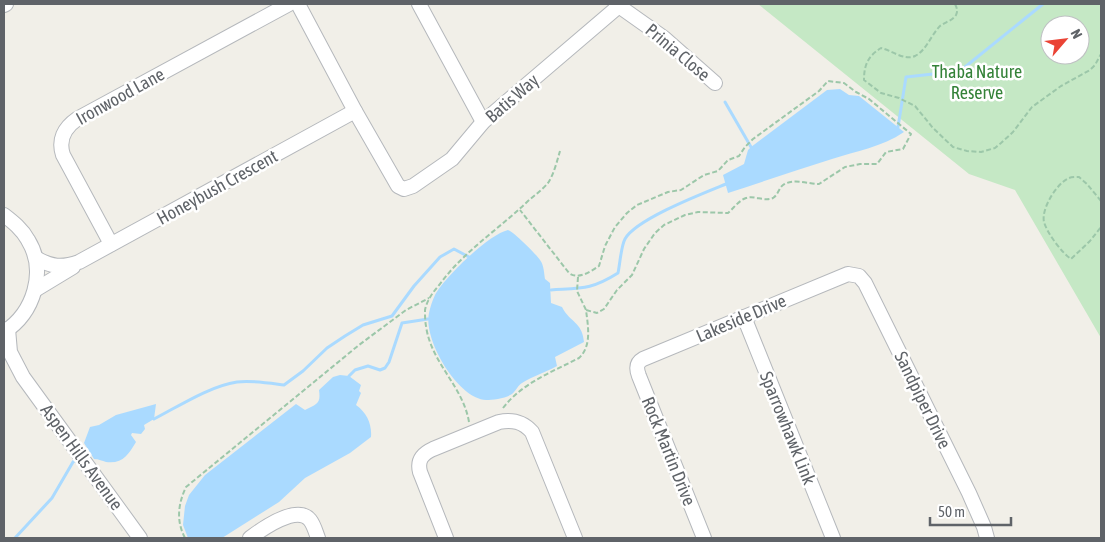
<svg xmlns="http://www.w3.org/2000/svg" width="1105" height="542" font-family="'Asap Condensed',sans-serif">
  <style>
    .green { fill: #c5e8c5; fill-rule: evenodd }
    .water { fill: #aadaff }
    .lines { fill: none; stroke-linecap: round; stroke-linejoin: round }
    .stream { stroke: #aadaff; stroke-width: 3 }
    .minor-casing { stroke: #b5b8bc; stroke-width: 16 }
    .path { stroke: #9cc7a9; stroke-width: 2; stroke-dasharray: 5 2.5; stroke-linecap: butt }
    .minor { stroke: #fff; stroke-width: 14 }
    .labels { text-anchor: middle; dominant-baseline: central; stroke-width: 5; stroke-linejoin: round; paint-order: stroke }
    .street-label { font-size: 18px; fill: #5f6368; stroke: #fff }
    .park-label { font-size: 18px; fill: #348238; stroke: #fff }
  </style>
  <rect width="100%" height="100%" fill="#f1efe8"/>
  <!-- green -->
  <path class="green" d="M758,4H1101V338L1015,190L969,174ZM1050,25H1080V55H1050Z"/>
  <!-- water -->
  <g class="water">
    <path d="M840,89L849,95L859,96L904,132C882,147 856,151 832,159C797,170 762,182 728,193L723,175L744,164L748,150L751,147L827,90Z"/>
    <path d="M508,230C514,232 536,254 540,260C544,265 544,273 545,279L550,283L551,303L562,307C570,323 582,321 584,342L555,357L557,366C546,372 533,376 522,383C518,385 516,391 512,394C506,398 493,400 486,400C457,398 423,339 429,313C430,308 432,301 435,295C444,278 489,234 508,230Z"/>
    <path d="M340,375L349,376L361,385L359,391L361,393L356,405C367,413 372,424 371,437L350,453L305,478L279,502L222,538H188L183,525L185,506L189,495L205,475L296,404L305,410C317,404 321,404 319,390L333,377Z"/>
    <path d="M156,404L154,419L144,425L145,429L141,434L132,433L131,435L136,442C128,455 123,464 106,462C102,461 99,459 94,459L84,443L90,427L99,425L116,415Z"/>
  </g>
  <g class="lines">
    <!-- stream -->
    <g class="stream">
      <path d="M725,102L751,147"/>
      <path d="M898,127L906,77L960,71L1043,4"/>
      <path d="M551,290C581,288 591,290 618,273C620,264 621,246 625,239C636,219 704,193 726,184"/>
      <path d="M349,376L355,370L368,366L380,370L385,368L389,362L402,323L428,319"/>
      <path d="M154,419C179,406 210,386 237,382C252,380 269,383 284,385L303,371L327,348L345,336L363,325L392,316L414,286L440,257L454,249L469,257"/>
      <path d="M15,538L52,498L73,462L78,458"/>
    </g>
    <!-- minor casing -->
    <g class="minor-casing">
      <g id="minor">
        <path d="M298,4L355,111L398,186L404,189L413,186L452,159L483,122L619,6"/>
        <path d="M419,4L483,122"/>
        <path d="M616,4L664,38L715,83"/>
        <path d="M4,5L6,4"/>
        <path d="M4,215C13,222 22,229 28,240C47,271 34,313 4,332"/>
        <path d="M111,244L63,155C58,140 64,128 77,119L289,4"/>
        <path d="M36,258C51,267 62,268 79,262L355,111"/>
        <path d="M35,290L73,267"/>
        <path d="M744,317L833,538"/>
        <path d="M8,329L10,352L23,377L140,538"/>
        <path d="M250,538C262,529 297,504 310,520C314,525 316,533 318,538"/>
        <path d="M446,538L420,472C417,460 422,454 433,449L499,422C513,419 523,422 532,432L575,538"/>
        <path d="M704,538L639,376C636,368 636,363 643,359L848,274L859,276L865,283L969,493L984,527L987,538"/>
      </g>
    </g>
    <!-- path -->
    <g class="path">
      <path d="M955,4C957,8 958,11 956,15C952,21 945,22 940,26C931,35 926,51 915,56C904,61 891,50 881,48C868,56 864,65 864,80L881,93L899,98L915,106L933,128L953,147L967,151L981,152L995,148L1001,143L1013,132L1032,107L1061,86L1090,70L1095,65L1101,54"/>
      <path d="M1101,201L1087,184L1079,177C1075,177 1070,177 1067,179C1056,185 1041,209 1044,222C1047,233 1062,253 1071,259L1090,241L1101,227"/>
      <path d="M578,277L577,291L586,310"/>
      <path d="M503,408C522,383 552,372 579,358C592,346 588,326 586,310L597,313L604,309L617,290L632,275L644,249L655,233L664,225L685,215L698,212L728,213C734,208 738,201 746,198C754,195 765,202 773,198C778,195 779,188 783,185C793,178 808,184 819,184L845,167L860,164H877L886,152L903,149L911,134L869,99L856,92L844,83L828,81L819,91L753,139L745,147L739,156L728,160L718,171L704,175L681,190L668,192L637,205L627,213L615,227L605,246L599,266C590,272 578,280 569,273L520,210"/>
      <path d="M469,422C463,386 431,363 426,326C425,321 425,315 425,310C427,300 433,292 440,284C464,251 499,229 528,201C535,195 543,189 548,183C554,174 557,161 560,151"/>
      <path d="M185,538C176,521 178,504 186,487L359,345L406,310L429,298"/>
    </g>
    <!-- minor -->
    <use href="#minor" class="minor"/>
  </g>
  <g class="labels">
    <!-- street labels -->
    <g class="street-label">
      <text transform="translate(678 52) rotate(40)">Prinia Close</text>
      <text transform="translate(120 96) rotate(-29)">Ironwood Lane</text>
      <text transform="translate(512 98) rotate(-41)">Batis Way</text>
      <text transform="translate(217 187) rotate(-29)">Honeybush Crescent</text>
      <text transform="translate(741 318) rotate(-23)">Lakeside Drive</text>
      <text transform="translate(923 400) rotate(64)">Sandpiper Drive</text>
      <text transform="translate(788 428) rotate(68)">Sparrowhawk Link</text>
      <text transform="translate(669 451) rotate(68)">Rock Martin Drive</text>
      <text transform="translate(82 457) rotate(54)">Aspen Hills Avenue</text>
    </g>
    <!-- park labels -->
    <g class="park-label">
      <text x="977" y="71">Thaba Nature<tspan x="977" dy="21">Reserve</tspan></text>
    </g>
  </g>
  <!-- border -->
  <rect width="1105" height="542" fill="none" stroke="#5f6368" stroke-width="10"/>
  <!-- north arrow -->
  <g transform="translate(1065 40) rotate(62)"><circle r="24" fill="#ffffff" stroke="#bfc1c3"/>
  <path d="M0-4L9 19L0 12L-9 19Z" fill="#ea4335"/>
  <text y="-8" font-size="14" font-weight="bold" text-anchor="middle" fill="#5f6368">N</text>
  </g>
  <!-- scale -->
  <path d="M930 517v8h81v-8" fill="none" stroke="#5f6368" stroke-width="2.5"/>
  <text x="938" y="517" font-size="15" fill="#5f6368" stroke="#ffffff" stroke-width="4" paint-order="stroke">50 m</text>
</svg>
